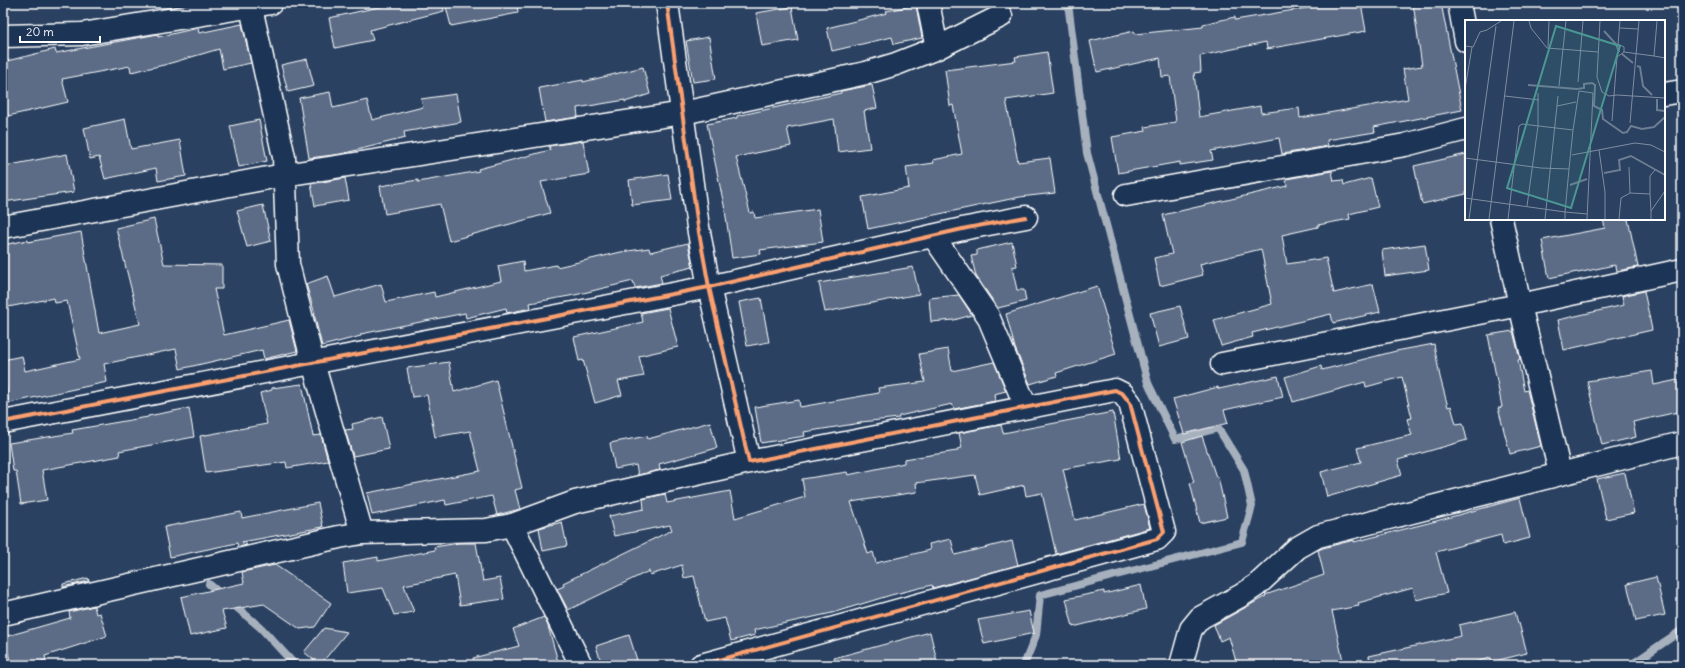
<svg xmlns="http://www.w3.org/2000/svg" width="1685" height="668" font-family="Delius,sans-serif">
  <style>
    .lines { fill: none; stroke-linecap: round; stroke-linejoin: round }
    .stream { stroke: #a7b1be; stroke-width: 8 }
    .building { fill: #5b6c86; stroke: #fff }
    .street-casing { stroke: #fff; stroke-width: 25 }
    .street { stroke: #1d3557; stroke-width: 22 }
    .cycleway-casing { stroke: #1d3557; stroke-width: 6 }
    .cycleway { stroke: #fca06f; stroke-width: 4 }
    .inset-river { fill: none; stroke: #6d7d92; stroke-width: 2 }
    .inset-road { fill: none; stroke: #7f8da0; stroke-width: 1 }
    .view { fill: #4b9892; fill-opacity: 0.15; stroke: #4b9892; stroke-width: 2 }
    .inset-edge { fill: none; stroke: #fff; stroke-width: 2 }
  </style>
  <rect width="100%" height="100%" fill="#2a4161"/>
  <filter id="ink" filterUnits="userSpaceOnUse"><feTurbulence type="fractalNoise" baseFrequency=".025" numOctaves="2"/><feDisplacementMap in="SourceGraphic" scale="8" xChannelSelector="R" yChannelSelector="G"/><feConvolveMatrix kernelMatrix="1 2 1 2 8 2 1 2 1" color-interpolation-filters="sRGB"/></filter>
  <g filter="url(#ink)">
    <g class="lines">
      <!-- stream -->
      <g class="stream">
        <path d="M209,584L261,628L295,665"/>
        <path d="M1024,665L1036,635L1040,595L1242,542L1252,506L1244,470L1218,428L1175,439L1148,383L1087,153L1068,3"/>
        <path d="M1631,665L1682,630"/>
      </g>
    </g>
    <!-- building -->
    <g class="building">
      <path d="M397,3H442L444,11L370,30L373,40L335,48L329,18Z"/>
      <path d="M445,3H517L518,13L451,26Z"/>
      <path d="M1336,3H1361L1366,31L1267,49L1266,42L1200,56L1201,72L1194,73L1199,117L1260,106L1261,113L1299,108L1300,118L1408,99L1403,69L1422,66L1413,3H1441L1462,110L1374,127L1375,132L1327,140L1328,146L1282,154L1279,138L1211,151L1213,160L1180,165V162L1118,173L1112,137L1146,131L1145,127L1176,122L1170,76L1162,77L1160,58L1097,72L1090,41L1134,31L1135,34L1203,27V24L1235,17V20Z"/>
      <path d="M916,5L922,38L894,44L892,37L832,51L827,28L887,13L886,11Z"/>
      <path d="M792,7L798,40L762,46L756,13Z"/>
      <path d="M242,24L251,63L223,69L219,49L164,65L131,72L130,66L62,79L68,102L8,116L3,100V62L55,49L56,53L158,34V37L198,28L199,33Z"/>
      <path d="M709,37L716,79L693,82L686,41Z"/>
      <path d="M1047,52L1053,93L1006,100L1018,162L1050,158L1055,193L1020,197L868,229L862,197L909,188L906,167L934,163L933,160L962,154L953,105L950,106L945,70L1016,61L1015,57Z"/>
      <path d="M307,59L314,86L288,92L281,65Z"/>
      <path d="M643,67L650,94L625,102V100L577,108L578,117L545,122L539,88L583,80V82Z"/>
      <path d="M872,85L877,108L864,111L870,148L838,152L834,119L787,128L791,146L736,157L750,213L754,212L755,218L818,209L823,242L760,250L761,254L732,258L725,210L707,124L737,118V116L841,93V91Z"/>
      <path d="M330,92L333,108L367,100L372,120L423,107L421,99L456,94L461,122L404,132L405,138L341,154L309,158L299,98Z"/>
      <path d="M125,119L131,149L180,140L186,176L158,181L156,168L105,179L99,157L90,159L84,128Z"/>
      <path d="M259,120L267,161L239,167L230,126Z"/>
      <path d="M583,141L589,174L541,182L550,213L449,241L440,204L385,214L380,186L418,180V182L479,171L478,169L550,150L549,146Z"/>
      <path d="M67,154L74,192L3,202V176H7L5,166Z"/>
      <path d="M1466,154V194L1422,204L1414,166Z"/>
      <path d="M1332,171L1334,181L1343,180L1344,185L1371,178L1378,207L1349,214L1350,219L1318,225V227L1282,235L1287,264L1326,258L1334,293L1373,284L1380,312L1333,323L1331,314L1252,333L1253,337L1221,346L1214,320L1272,304L1261,249L1200,264L1203,275L1160,286L1154,258L1172,254L1163,215L1287,186L1286,179Z"/>
      <path d="M668,174L672,200L632,205L629,180Z"/>
      <path d="M345,178L349,200L315,206L311,184Z"/>
      <path d="M263,205L271,241L247,247L237,211Z"/>
      <path d="M154,219L164,264L222,265V289H214L224,335L289,320L297,351L264,359L262,350L180,369L176,349L104,364L107,382L9,403L3,371V360L22,356L25,371L80,359L67,301L55,303L54,298L3,308V245L28,240V242L81,232L99,333L140,324L116,228Z"/>
      <path d="M1603,219H1628L1638,267L1617,271L1616,266H1614V265L1578,273L1577,272L1549,278L1542,240L1605,228Z"/>
      <path d="M1012,242L1017,266L1012,267L1017,290H1024L1026,301L998,308L976,276L971,256L977,255V250Z"/>
      <path d="M688,243L693,267L660,275L662,283L635,288L633,281L575,295L530,303L531,308L507,313L506,308L466,318L465,313L361,334V336L322,346L314,314H315L306,284L328,276L335,297L381,284L386,302L434,292L435,297L501,281L498,266L523,261L524,271L556,265L557,267L621,252L649,248L650,252Z"/>
      <path d="M1425,244L1429,270L1385,276L1382,250Z"/>
      <path d="M913,267L919,294L825,312L819,283Z"/>
      <path d="M1097,286L1107,320L1106,321L1116,354L1056,373L1057,376L1030,384L1015,348L1006,314Z"/>
      <path d="M1644,291L1652,330L1564,350L1558,320L1624,305L1622,296Z"/>
      <path d="M959,295L972,315L954,320L931,322L929,298Z"/>
      <path d="M761,298L769,342L747,346L739,302Z"/>
      <path d="M1180,306L1189,339L1159,347L1150,313Z"/>
      <path d="M668,308L678,347L639,356L644,376L618,381L622,395L595,403L583,360L579,361L574,337L643,322L641,313Z"/>
      <path d="M1513,331L1520,359L1518,360L1524,391L1527,390L1541,446L1510,454L1498,408L1502,407L1488,335Z"/>
      <path d="M1434,344L1440,377L1448,407L1451,406L1456,424L1463,423L1467,440L1398,460L1402,475L1327,497L1321,472L1361,462L1357,448L1412,435L1407,419L1412,418L1402,377L1366,387L1365,382L1293,402L1285,377L1321,366L1322,370L1396,351Z"/>
      <path d="M948,349L952,371L994,362L1006,391L994,394L995,401L954,409L952,404L899,416V418L861,422V423L804,432L805,436L761,443L755,407L799,400L800,407L879,393L878,388L925,382L919,354Z"/>
      <path d="M449,362L454,392L496,380L522,488L515,490L520,509L497,515L492,496L446,505L445,500L372,515L367,493L480,471L470,431L435,437L427,395L412,397L407,368Z"/>
      <path d="M1652,371L1654,385L1682,379V411L1633,422L1636,437L1602,445L1587,381Z"/>
      <path d="M1278,376L1283,397L1224,410L1228,423L1184,434L1173,399L1218,387L1219,389Z"/>
      <path d="M302,384L313,436L321,435L328,461L287,468L286,462L206,473L200,436L267,424L260,393L272,390V388Z"/>
      <path d="M189,408L194,437L119,451L120,456L42,470L47,500L21,504L16,471H13L9,443L73,433L72,430L148,417V416Z"/>
      <path d="M1113,412L1121,459L1063,469L1075,520L1144,504L1150,528L1056,554L1042,493L1026,496L1024,485L980,495L975,475L916,483L917,492L851,502L868,554L873,552L876,563L930,550L929,544L951,539L955,555L1012,541L1018,565L933,588L932,585L891,595L832,613L754,630L755,635L731,641L725,618L705,622L694,576L684,578L682,565L650,575L649,571L568,610L557,589L564,586L563,583L672,530L670,525L614,536L609,516L644,509L643,499L665,494L667,503L730,491L735,518L805,497L802,479L847,472L848,475L904,463V459L957,451V449L962,448L959,433L1001,425L1003,433Z"/>
      <path d="M382,417L389,449L353,456L345,430L353,429L352,424Z"/>
      <path d="M710,422L717,448L659,464L660,470L638,475L636,465L615,469L610,443L647,436L648,439Z"/>
      <path d="M1202,436L1216,477H1218L1227,517L1200,523L1190,483L1194,482L1182,442Z"/>
      <path d="M1625,473L1634,513L1606,519L1597,479Z"/>
      <path d="M1520,498L1530,538L1503,545L1501,535L1436,552L1447,593L1416,600L1413,588L1358,603L1359,606L1332,611L1344,665H1237L1229,637L1220,641L1214,625L1266,596L1265,595L1324,575L1318,550L1323,548L1354,540V542L1436,521Z"/>
      <path d="M318,503L323,527L242,542L247,545L238,547L237,543L170,557L164,527L241,512L242,518Z"/>
      <path d="M562,522L567,546L543,551L539,528Z"/>
      <path d="M459,543H476L483,581L500,578L504,599L460,605L455,575L404,585L414,612L394,615L383,588L347,593L343,563L378,557V561L435,550L434,547Z"/>
      <path d="M275,565L331,603L315,627L300,629L264,604L222,611L227,628L190,636L181,597L244,583L242,572Z"/>
      <path d="M1656,577L1665,615L1636,621L1627,584Z"/>
      <path d="M88,578L89,581L63,587V584Z"/>
      <path d="M1141,585L1146,609L1073,627L1066,599L1104,591V594Z"/>
      <path d="M94,606L96,614L100,613L107,636L45,656L46,660L28,665H11L4,637L70,618L69,612Z"/>
      <path d="M1029,611L1034,633L984,644L978,620Z"/>
      <path d="M1515,612L1518,623H1519L1527,653L1491,662L1490,658L1464,665H1370L1369,656L1461,636L1459,625Z"/>
      <path d="M544,617L548,626L559,665H474L473,658L519,646L513,629Z"/>
      <path d="M324,628L347,632L320,665L304,652Z"/>
      <path d="M930,632L938,665H835L834,658Z"/>
      <path d="M629,635L637,660L622,665H602L596,646Z"/>
    </g>
    <g class="lines">
      <!-- street casing -->
      <g class="street-casing">
        <g id="street">
          <path d="M250,3L284,157L288,264L313,363L362,533L486,530L512,525L575,502L749,462"/>
          <path d="M667,3L698,227L709,287L749,462L1115,390L1123,394L1130,403L1164,532L1157,539L701,665"/>
          <path d="M928,3L937,48"/>
          <path d="M1459,3L1466,41"/>
          <path d="M3,36L82,34L271,3"/>
          <path d="M1664,94L1682,91"/>
          <path d="M1126,195L1405,145L1466,129"/>
          <path d="M1501,219L1520,305L1560,473"/>
          <path d="M3,227L284,175L683,113L866,73L896,64L937,48L1001,16"/>
          <path d="M933,236L988,316L1026,407"/>
          <path d="M1222,364L1520,305L1682,270"/>
          <path d="M3,422L709,287L967,228L1026,217"/>
          <path d="M512,525L581,665"/>
          <path d="M3,614L339,537L362,533"/>
          <path d="M1181,665L1191,629L1200,618L1242,595L1257,585L1297,548L1318,536L1682,443"/>
        </g>
      </g>
      <!-- street -->
      <use href="#street" class="street"/>
      <!-- cycleway casing -->
      <g class="cycleway-casing">
        <g id="cycleway">
          <path d="M667,3L698,227L709,287L749,462L1115,390L1123,394L1130,403L1164,532L1157,539L701,665"/>
          <path d="M3,422L709,287L967,228L1026,217"/>
        </g>
      </g>
      <!-- cycleway -->
      <use href="#cycleway" class="cycleway"/>
    </g>
  </g>
  <!-- overview -->
  <g transform="translate(1465 20)">
    <rect width="200" height="200" fill="#2a4161"/>
    <path class="inset-river" d="M139,11L151,24L154,32M157,34L168,43M172,46L175,47L178,66L187,75M63,65L112,69L119,68V64L127,63L130,65L129,86L137,90L138,99L158,113L162,112L166,106L177,109L189,107L200,97M192,79V90L200,91M139,153L155,150L154,140L166,136L200,155M105,165L122,159"/>
    <path class="inset-road" d="M64,1L66,8L82,28M135,1L132,57L137,72L144,76L152,75L200,78M155,1L153,24L159,27V32L189,36M192,1L189,36L200,38M155,8L173,9M0,26L8,27L15,12L22,10L36,1M83,27L84,1M82,28L133,32M113,62L118,1M94,66L101,1M0,69L7,27M40,76L74,80M92,86L111,82M147,101L152,37L159,32M165,103L174,1M134,130L140,172V199M107,135L170,123L186,125L200,132M0,138L76,148L104,149L108,110M104,149L100,192L122,194M165,173L185,174L186,191M185,174V156L190,150M0,178L100,192V199M62,186L73,106V73M4,199L31,6M24,199L49,1M43,199L54,106L57,104L108,110L114,71L128,73L122,199M80,199L93,76M154,199L156,178L165,173L164,147M186,199V191L200,171"/>
    <path class="view" d="M91,6L155,26L106,188L42,168Z"/>
    <rect width="200" height="200" class="inset-edge"/>
  </g>
  <!-- margin -->
  <rect width="1685" height="668" fill="none" stroke="#1d3557" stroke-width="16"/>
  <rect x="8" y="8" width="1669" height="652" fill="none" stroke="#fff" stroke-width="1.5" filter="url(#ink)"/>
  <!-- scale -->
  <path d="M20 36v6h80v-6" fill="none" stroke="#ffffff" stroke-width="2"/>
  <text x="26" y="36" font-size="12" fill="#ffffff" stroke="#1d3557" stroke-width="3" paint-order="stroke">20 m</text>
</svg>
